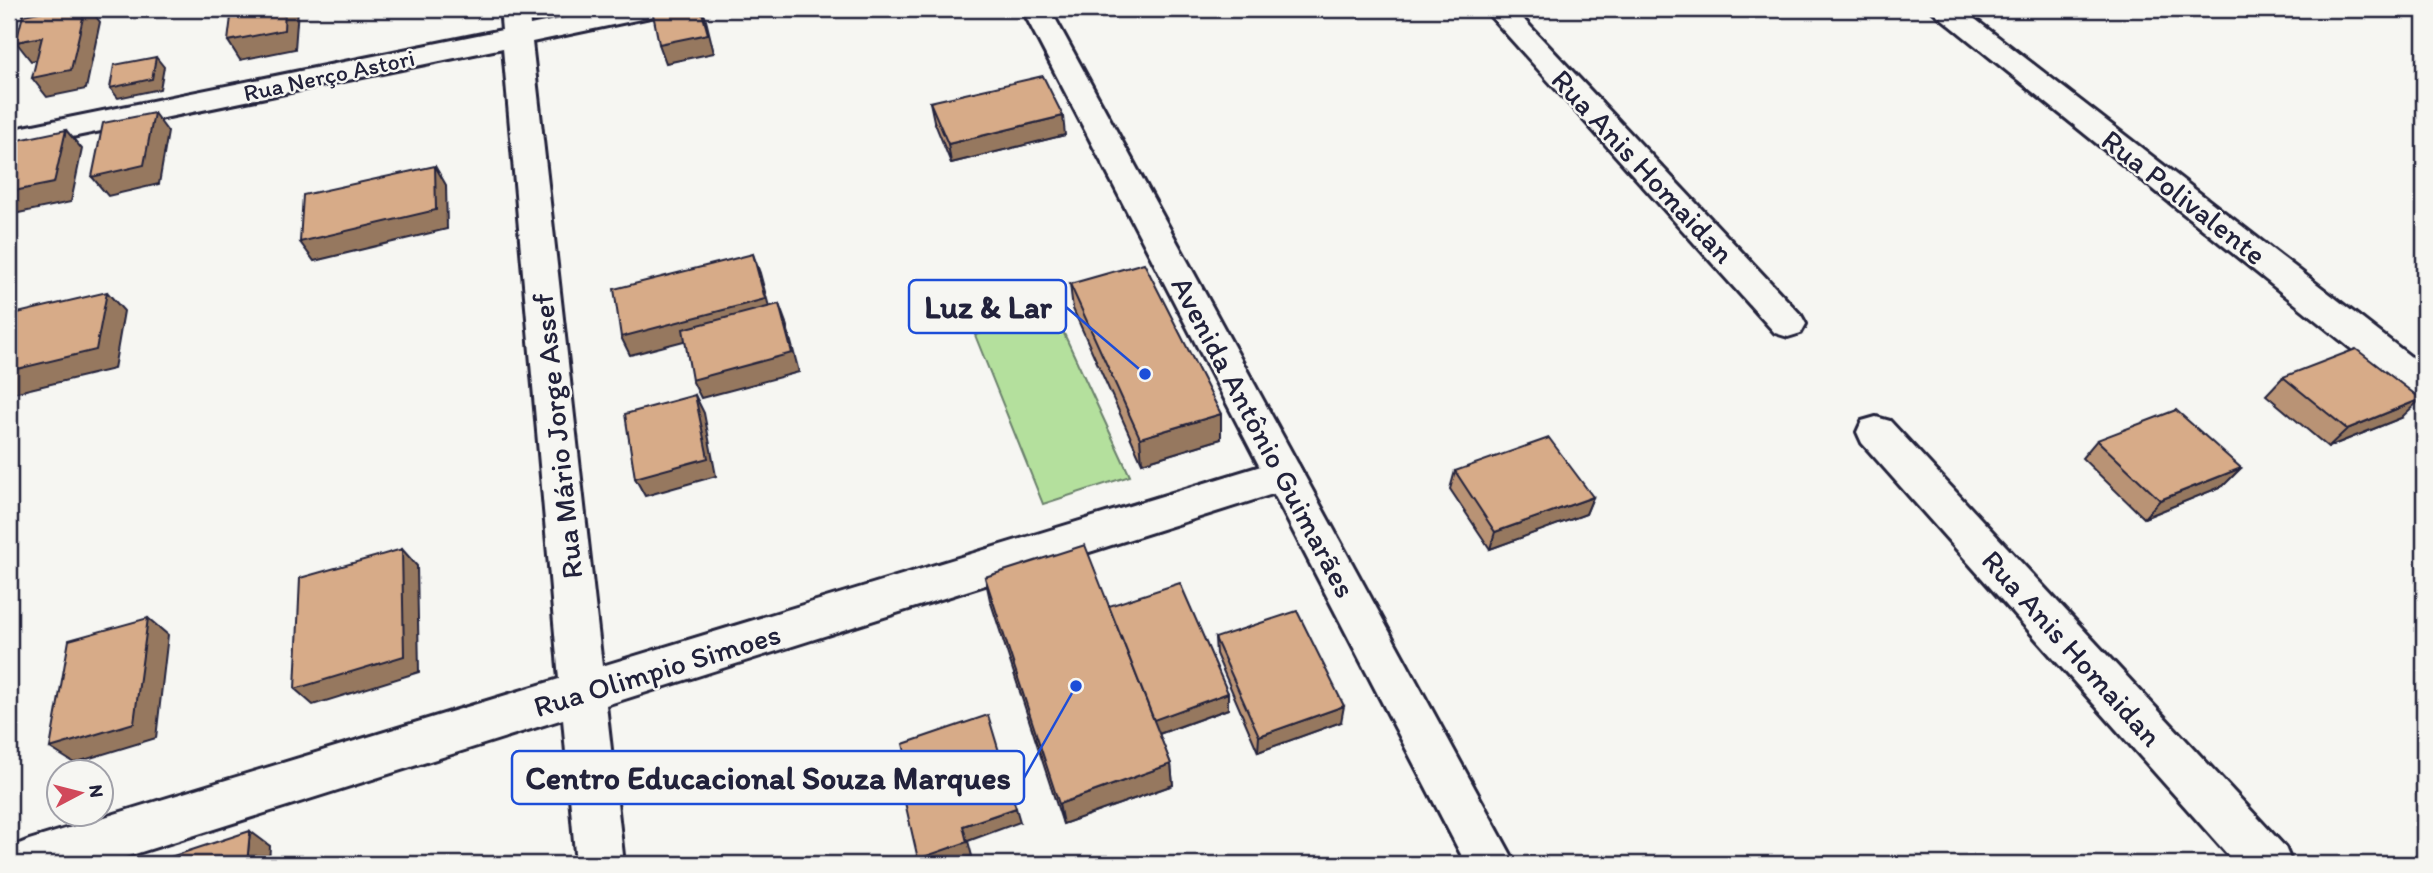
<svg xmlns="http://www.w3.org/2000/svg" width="2433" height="873" font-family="Itim,sans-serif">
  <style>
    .green { fill: #b4e09d; stroke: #6b816c; stroke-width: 2 }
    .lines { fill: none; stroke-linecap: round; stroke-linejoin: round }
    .street-casing { stroke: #22223b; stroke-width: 6 }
    .secondary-casing { stroke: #22223b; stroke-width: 6 }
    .street { fill: #f6f6f2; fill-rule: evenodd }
    .secondary { fill: #f6f6f2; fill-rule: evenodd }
    .wall { fill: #b99375; stroke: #22223b; stroke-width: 2 }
    .shaded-wall { fill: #96785f; stroke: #22223b; stroke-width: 2 }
    .building { fill: #d7ab88; stroke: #22223b; stroke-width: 2 }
    .labels { text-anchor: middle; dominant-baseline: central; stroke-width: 5; stroke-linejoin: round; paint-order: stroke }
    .far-street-label { font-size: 24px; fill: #22223b; stroke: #f6f6f2 }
    .street-label { font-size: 30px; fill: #22223b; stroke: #f6f6f2 }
    .leader { fill: none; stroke: #1d4ed8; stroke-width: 2.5 }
    .callout-dot { fill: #1d4ed8; stroke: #f6f6f2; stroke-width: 2.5 }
    .callout { fill: #f6f6f2; stroke: #1d4ed8; stroke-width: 2.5 }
    .callout-label { font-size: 32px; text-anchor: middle; font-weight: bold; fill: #22223b }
  </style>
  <rect width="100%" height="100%" fill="#f6f6f2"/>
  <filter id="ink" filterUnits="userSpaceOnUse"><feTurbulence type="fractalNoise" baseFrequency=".0143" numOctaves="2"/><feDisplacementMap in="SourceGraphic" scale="14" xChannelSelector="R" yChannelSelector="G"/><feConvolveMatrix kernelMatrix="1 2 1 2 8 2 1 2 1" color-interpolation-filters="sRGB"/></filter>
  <g filter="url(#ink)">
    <!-- green -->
    <path class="green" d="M1054,312L1130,476L1043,504L975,335Z"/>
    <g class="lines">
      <!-- street casing -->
      <g class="street-casing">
        <g id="street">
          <path d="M500,9H528L530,25L609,9H664L660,15L532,42L602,666L1284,459L1298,464L1304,475L1298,486L606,705L624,864H576L563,719L103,864H9L12,847L29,840L559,679L503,48L9,150V130L502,30Z"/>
          <path d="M1484,9H1514L1801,315L1806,324L1801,333L1788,337L1775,333Z"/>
          <path d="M1930,9H1962L2424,367V401L2411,397Z"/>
          <path d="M1876,417L1890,421L2285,847L2292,864H2236L1862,443L1857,432L1862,421Z"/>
        </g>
      </g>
      <!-- secondary casing -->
      <g class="secondary-casing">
        <path id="secondary" d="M1022,9H1050L1516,864H1466Z"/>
      </g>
      <!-- street -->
      <use href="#street" class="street"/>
      <!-- secondary -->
      <use href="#secondary" class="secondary"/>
    </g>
    <!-- wall -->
    <g class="wall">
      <path d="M930,102L1065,135L951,163L934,121Z"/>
      <path d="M1070,284L1221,414V439L1142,463L1073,309Z"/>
      <path d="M2283,377L2401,418L2328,447L2266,395Z"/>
      <path d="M2097,440L2241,468L2223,486L2144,518L2082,458Z"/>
      <path d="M1455,471L1593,497L1586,514L1490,549L1450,489Z"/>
      <path d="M985,577L1109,606L1228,693V709L1159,734L1171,764L1173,785L1063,824L990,600Z"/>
      <path d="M1215,638L1341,722L1258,752L1216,654Z"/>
    </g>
    <!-- shaded-wall -->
    <g class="shaded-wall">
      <path d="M85,9H90L100,22L86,89L47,97L32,78Z"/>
      <path d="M285,9H298L295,49L240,60L228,41Z"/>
      <path d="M701,9L705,16L714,53L666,63L659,44Z"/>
      <path d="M42,37L57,56L31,61L16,42Z"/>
      <path d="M156,57L164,67L160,89L118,98L110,88Z"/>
      <path d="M154,113L168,132L159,184L108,196L92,177Z"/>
      <path d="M1063,116L1065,135L951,163L948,144Z"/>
      <path d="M66,130L82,149L71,202L9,215V192Z"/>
      <path d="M435,166L446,185L447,229L314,261L300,242Z"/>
      <path d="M753,254L760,273L772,318L630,355L621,337Z"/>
      <path d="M107,292L124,311L114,369L9,394V371Z"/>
      <path d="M779,304L786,323L799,372L701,398L692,380Z"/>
      <path d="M695,395L704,413L716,476L645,496L635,478Z"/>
      <path d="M2421,399L2401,418L2328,447L2347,429Z"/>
      <path d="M1221,414V439L1142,463L1140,438Z"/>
      <path d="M2241,468L2223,486L2144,518L2160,500Z"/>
      <path d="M1593,497L1586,514L1490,549L1495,532Z"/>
      <path d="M402,549L417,566L419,672L313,705L295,689Z"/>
      <path d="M148,618L168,635L156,738L74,763L50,748Z"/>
      <path d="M1228,693V709L1153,736L1152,720Z"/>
      <path d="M1344,706L1341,722L1258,752L1259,736Z"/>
      <path d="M1171,764L1173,785L1063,824L1059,804Z"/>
      <path d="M1016,808L1020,822L968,841L972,856L948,864H920L918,859L963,826Z"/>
      <path d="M250,831L270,846L269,864H247Z"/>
    </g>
    <!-- building -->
    <g class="building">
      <path d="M56,9H85L71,70L32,78L42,37L16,42L23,15Z"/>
      <path d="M232,9H285L284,30L228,41Z"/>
      <path d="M652,9H701L708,34L659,44Z"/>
      <path d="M156,57L152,79L110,88L114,65Z"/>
      <path d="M1043,76L1063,116L948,144L930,102Z"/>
      <path d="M154,113L144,165L92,177L103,123Z"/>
      <path d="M66,130L54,183L9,192V142Z"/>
      <path d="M435,166L436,210L300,242L303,195Z"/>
      <path d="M753,254L765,299L621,337L614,289Z"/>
      <path d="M1144,263L1221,414L1140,438L1070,284Z"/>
      <path d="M107,292L96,350L9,371V315Z"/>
      <path d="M779,304L792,353L692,380L683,329Z"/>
      <path d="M2356,349L2421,399L2347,429L2283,377Z"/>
      <path d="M695,395L708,458L635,478L625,414Z"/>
      <path d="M2176,410L2241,468L2160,500L2097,440Z"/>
      <path d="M1549,438L1593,497L1495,532L1455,471Z"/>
      <path d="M1085,545L1171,764L1059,804L985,577Z"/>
      <path d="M402,549L404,656L295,689L300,578Z"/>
      <path d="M1180,583L1228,693L1154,720L1109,606Z"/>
      <path d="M1297,611L1344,706L1259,736L1215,638Z"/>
      <path d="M148,618L134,723L50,748L69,640Z"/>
      <path d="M988,715L1016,808L963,826L967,842L918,859L904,798L916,794L903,744Z"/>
      <path d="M250,831L247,864H158V861Z"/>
    </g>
  </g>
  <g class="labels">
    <!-- far-street labels -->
    <g class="far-street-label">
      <text transform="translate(329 75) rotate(-12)">Rua Nerço Astori</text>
    </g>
    <!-- street labels -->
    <g class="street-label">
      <text transform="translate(1643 166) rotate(47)">Rua Anis Homaidan</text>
      <text transform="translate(2184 197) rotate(38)">Rua Polivalente</text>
      <text transform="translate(557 436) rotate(-96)">Rua Mário Jorge Assef</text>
      <text transform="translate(1264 437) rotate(62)">Avenida Antônio Guimarães</text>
      <text transform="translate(2072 648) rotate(48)">Rua Anis Homaidan</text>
      <text transform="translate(657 670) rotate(-17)">Rua Olimpio Simoes</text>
    </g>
  </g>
  <!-- callouts -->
  <path class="leader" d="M1145 374L1066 307M1076 686L1024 778"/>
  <g class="callout-dot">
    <circle cx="1145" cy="374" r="7"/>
    <circle cx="1076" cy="686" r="7"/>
  </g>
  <g class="callout">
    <rect x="909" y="280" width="157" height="53" rx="7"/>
    <rect x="512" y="751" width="512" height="53" rx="7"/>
  </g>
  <g class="callout-label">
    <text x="988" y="318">Luz &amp; Lar</text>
    <text x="768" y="789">Centro Educacional Souza Marques</text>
  </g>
  <!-- margin -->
  <rect width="2433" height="873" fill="none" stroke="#f6f6f2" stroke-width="35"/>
  <rect x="18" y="18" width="2398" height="838" fill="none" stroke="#22223b" stroke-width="2.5" filter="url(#ink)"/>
  <!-- north arrow -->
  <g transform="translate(80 793) rotate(83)"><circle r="33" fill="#f6f6f2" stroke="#a1a1a9" stroke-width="2"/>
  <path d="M0-5L12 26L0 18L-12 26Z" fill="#d1495b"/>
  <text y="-10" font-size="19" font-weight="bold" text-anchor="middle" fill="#22223b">N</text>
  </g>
</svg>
